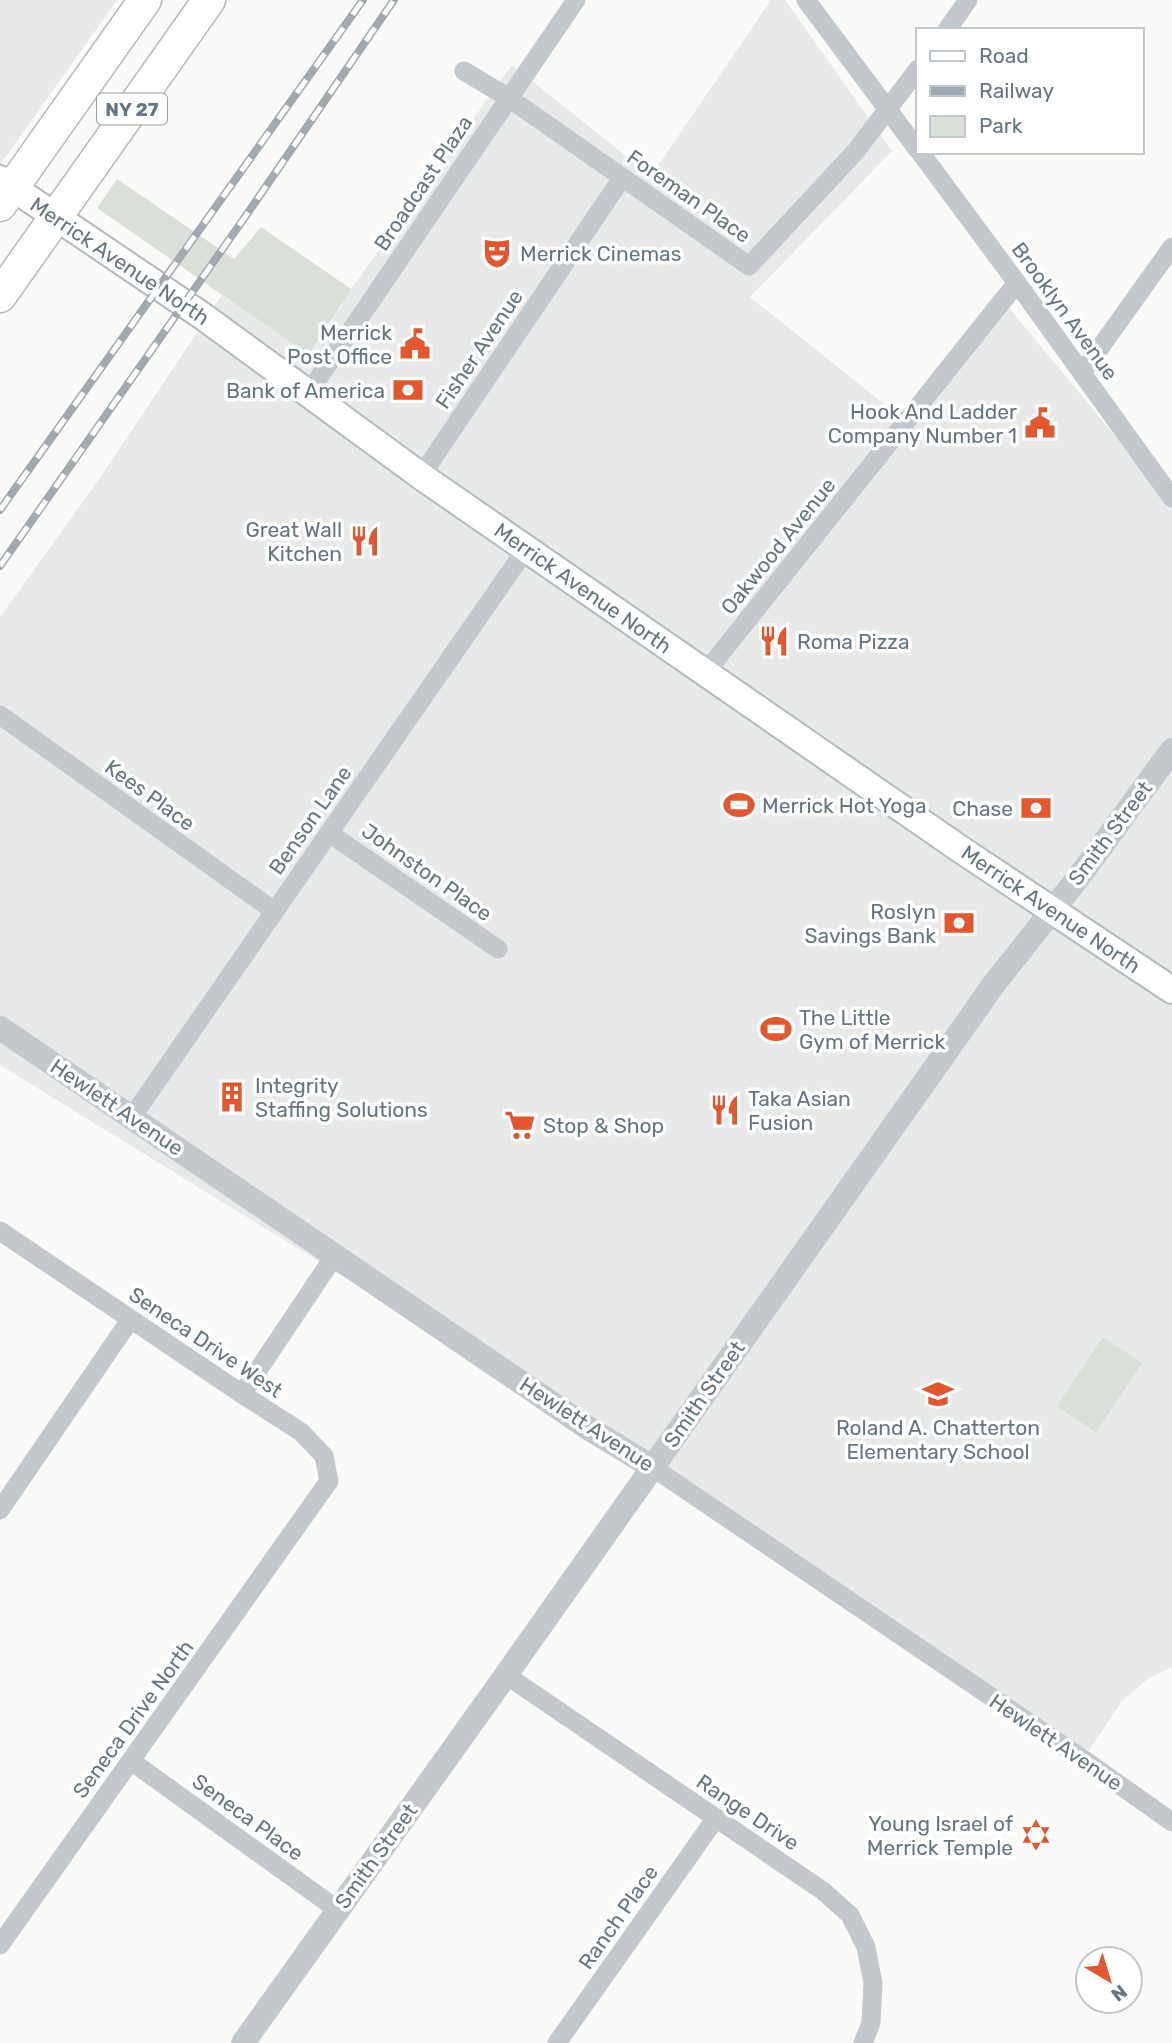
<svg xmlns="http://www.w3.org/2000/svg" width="1172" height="2043" font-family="Rubik,sans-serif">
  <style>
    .built { fill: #e8e9e9 }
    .green { fill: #dadfd7 }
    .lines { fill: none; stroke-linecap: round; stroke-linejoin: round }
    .secondary-casing { stroke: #b3babf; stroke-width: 30 }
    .trunk-casing { stroke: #b4b9bd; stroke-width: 35 }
    .minor { stroke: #c3c8cc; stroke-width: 19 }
    .tertiary { stroke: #c3c8cc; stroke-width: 24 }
    .secondary { stroke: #fff; stroke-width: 26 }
    .trunk { stroke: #fff; stroke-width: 32 }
    .rail-casing { stroke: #a2aab0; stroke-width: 8 }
    .rail { stroke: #fff; stroke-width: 5; stroke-dasharray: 16; stroke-linecap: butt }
    .labels { text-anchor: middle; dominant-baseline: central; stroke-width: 7; stroke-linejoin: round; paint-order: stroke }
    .shield { fill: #fff; stroke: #939fa8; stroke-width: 2 }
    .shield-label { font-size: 19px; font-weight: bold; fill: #657683 }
    .street-label { font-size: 21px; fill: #657683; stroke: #fff }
    .poi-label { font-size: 21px; fill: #657683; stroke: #fff; text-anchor: start }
  </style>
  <rect width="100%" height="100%" fill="#fafaf8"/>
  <!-- built -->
  <g class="built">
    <path d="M0,0H117L0,165Z"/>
    <path d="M771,0H785L892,151L750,297L899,416L996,292L1172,505V1667L1149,1678L1122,1701L1083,1759L652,1467L0,1065V617L97,482L222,295L310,355L351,289L512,65L651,176Z"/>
  </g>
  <!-- green -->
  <g class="green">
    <path d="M117,179L234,259L261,227L351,289L309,355L97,208Z"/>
    <path d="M1103,1337L1142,1363L1096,1432L1057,1406Z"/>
  </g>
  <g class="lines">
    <!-- secondary casing -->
    <g class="secondary-casing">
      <path id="secondary" d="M0,179L204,317L421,476L963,851L1172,990"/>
    </g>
    <!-- trunk casing -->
    <g class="trunk-casing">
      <g id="trunk">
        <path d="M0,205L145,0"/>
        <path d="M0,296L209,0"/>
      </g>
    </g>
    <!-- minor -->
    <g class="minor">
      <path d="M806,0L918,150"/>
      <path d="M947,30L968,0"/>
      <path d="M464,71L509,98L749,266L856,151L918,69"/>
      <path d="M920,152L1017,283L1172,498"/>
      <path d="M1082,373L1172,247"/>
      <path d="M309,392L576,0"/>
      <path d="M421,476L622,178"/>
      <path d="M705,673L1017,283"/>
      <path d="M0,715L274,911"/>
      <path d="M329,833L498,949"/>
      <path d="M132,1117L526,549"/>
      <path d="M0,1231L242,1394L301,1432L324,1456L329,1481L0,1945"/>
      <path d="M242,1394L335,1255"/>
      <path d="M652,1467L1083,1759L1172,1822"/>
      <path d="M0,1510L130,1320"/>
      <path d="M506,1675L823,1891L850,1915L866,1947L873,1983L871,2023L863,2043"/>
      <path d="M131,1761L338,1910"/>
      <path d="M557,2043L716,1818"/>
    </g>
    <!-- tertiary -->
    <g class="tertiary">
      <path d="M0,1028L588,1428L652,1467"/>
      <path d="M243,2043L506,1675L994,984L1078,878L1172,750"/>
    </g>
    <!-- secondary -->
    <use href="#secondary" class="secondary"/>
    <!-- trunk -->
    <use href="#trunk" class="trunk"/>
    <!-- rail casing -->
    <g class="rail-casing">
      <g id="rail">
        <path d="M0,510L363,0"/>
        <path d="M0,566L245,217L394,0"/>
      </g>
    </g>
    <!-- rail -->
    <use href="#rail" class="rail"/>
  </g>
  <!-- icons -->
  <defs>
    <g id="theatre-bare" transform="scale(2.415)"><path d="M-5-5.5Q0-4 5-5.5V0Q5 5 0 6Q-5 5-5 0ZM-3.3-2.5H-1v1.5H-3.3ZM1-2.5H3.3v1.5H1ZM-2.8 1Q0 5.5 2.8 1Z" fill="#e4572e" stroke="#fff" stroke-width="2.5" paint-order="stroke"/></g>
    <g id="civic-bare" transform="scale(2.415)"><path d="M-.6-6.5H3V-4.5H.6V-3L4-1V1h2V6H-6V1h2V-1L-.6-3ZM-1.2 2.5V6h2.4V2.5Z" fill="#e4572e" stroke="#fff" stroke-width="2.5" paint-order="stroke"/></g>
    <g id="bank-bare" transform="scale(2.415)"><path d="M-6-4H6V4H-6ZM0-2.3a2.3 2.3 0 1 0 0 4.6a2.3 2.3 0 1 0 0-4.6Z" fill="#e4572e" stroke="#fff" stroke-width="2.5" paint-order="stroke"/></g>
    <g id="restaurant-bare" transform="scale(2.415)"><path d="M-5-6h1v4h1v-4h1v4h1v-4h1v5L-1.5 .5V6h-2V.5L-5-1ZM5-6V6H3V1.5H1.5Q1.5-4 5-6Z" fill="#e4572e" stroke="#fff" stroke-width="2.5" paint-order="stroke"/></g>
    <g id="stadium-bare" transform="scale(2.415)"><path d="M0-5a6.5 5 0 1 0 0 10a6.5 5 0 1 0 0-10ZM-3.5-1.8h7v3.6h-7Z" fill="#e4572e" stroke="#fff" stroke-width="2.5" paint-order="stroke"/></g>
    <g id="building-bare" transform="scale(2.415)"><path d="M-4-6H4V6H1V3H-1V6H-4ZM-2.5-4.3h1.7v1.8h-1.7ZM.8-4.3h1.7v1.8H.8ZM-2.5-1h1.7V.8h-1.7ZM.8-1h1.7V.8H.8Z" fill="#e4572e" stroke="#fff" stroke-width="2.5" paint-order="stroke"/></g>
    <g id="supermarket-bare" transform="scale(2.415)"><path d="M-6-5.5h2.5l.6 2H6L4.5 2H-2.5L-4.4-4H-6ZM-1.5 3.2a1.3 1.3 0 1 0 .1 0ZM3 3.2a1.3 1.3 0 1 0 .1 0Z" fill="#e4572e" stroke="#fff" stroke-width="2.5" paint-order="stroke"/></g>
    <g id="school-bare" transform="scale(2.415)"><path d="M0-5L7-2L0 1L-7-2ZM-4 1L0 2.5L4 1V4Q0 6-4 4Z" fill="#e4572e" stroke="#fff" stroke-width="2.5" paint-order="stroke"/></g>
    <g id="synagogue-bare" transform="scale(2.415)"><path d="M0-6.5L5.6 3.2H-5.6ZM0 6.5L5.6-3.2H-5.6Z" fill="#e4572e" stroke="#fff" stroke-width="2.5" paint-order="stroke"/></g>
  </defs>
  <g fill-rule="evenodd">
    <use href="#theatre-bare" x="497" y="253"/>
    <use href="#civic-bare" x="415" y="344"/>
    <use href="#bank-bare" x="408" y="390"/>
    <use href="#civic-bare" x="1040" y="423"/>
    <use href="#restaurant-bare" x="365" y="541"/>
    <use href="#restaurant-bare" x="774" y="641"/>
    <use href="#stadium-bare" x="739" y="805"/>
    <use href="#bank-bare" x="1036" y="808"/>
    <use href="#bank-bare" x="959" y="923"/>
    <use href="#stadium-bare" x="776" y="1029"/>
    <use href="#building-bare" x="232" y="1097"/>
    <use href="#restaurant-bare" x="725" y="1110"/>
    <use href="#supermarket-bare" x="520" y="1125"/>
    <use href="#school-bare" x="938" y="1394"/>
    <use href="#synagogue-bare" x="1036" y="1835"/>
  </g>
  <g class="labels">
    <!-- shield labels -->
    <rect class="shield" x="97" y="93.5" width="70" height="31" rx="5"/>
    <g class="shield-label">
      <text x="132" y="109">NY 27</text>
    </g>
    <!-- street labels -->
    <g class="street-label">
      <text transform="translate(423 183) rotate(-56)">Broadcast Plaza</text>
      <text transform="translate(689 196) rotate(35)">Foreman Place</text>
      <text transform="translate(120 261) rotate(34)">Merrick Avenue North</text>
      <text transform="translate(1065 311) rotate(54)">Brooklyn Avenue</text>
      <text transform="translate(479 349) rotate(-56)">Fisher Avenue</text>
      <text transform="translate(778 546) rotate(-51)">Oakwood Avenue</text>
      <text transform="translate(583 588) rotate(35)">Merrick Avenue North</text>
      <text transform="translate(150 795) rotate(36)">Kees Place</text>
      <text transform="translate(310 820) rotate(-55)">Benson Lane</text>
      <text transform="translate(1110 833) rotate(-53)">Smith Street</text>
      <text transform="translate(427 872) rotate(35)">Johnston Place</text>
      <text transform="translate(1051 909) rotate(34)">Merrick Avenue North</text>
      <text transform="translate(117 1107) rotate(34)">Hewlett Avenue</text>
      <text transform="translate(206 1342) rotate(34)">Seneca Drive West</text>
      <text transform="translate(704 1394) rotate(-55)">Smith Street</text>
      <text transform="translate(587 1424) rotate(33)">Hewlett Avenue</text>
      <text transform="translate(133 1719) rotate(-54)">Seneca Drive North</text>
      <text transform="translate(1056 1742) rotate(34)">Hewlett Avenue</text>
      <text transform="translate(748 1812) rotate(34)">Range Drive</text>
      <text transform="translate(248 1817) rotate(36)">Seneca Place</text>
      <text transform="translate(376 1856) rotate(-54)">Smith Street</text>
      <text transform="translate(618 1917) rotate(-55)">Ranch Place</text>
    </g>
    <!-- poi labels -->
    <g class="poi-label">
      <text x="520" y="253">Merrick Cinemas</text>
      <text x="392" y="332" text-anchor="end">Merrick<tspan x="392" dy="24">Post Office</tspan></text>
      <text x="385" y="390" text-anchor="end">Bank of America</text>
      <text x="1017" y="411" text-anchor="end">Hook And Ladder<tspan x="1017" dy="24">Company Number 1</tspan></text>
      <text x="342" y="529" text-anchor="end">Great Wall<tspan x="342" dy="24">Kitchen</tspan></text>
      <text x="797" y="641">Roma Pizza</text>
      <text x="762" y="805">Merrick Hot Yoga</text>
      <text x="1013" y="808" text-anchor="end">Chase</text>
      <text x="936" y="911" text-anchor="end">Roslyn<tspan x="936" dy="24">Savings Bank</tspan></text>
      <text x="799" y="1017">The Little<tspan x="799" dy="24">Gym of Merrick</tspan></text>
      <text x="255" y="1085">Integrity<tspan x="255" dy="24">Staffing Solutions</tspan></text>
      <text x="748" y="1098">Taka Asian<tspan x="748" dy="24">Fusion</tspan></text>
      <text x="543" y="1125">Stop &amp; Shop</text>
      <text x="938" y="1427" text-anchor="middle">Roland A. Chatterton<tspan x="938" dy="24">Elementary School</tspan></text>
      <text x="1013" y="1823" text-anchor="end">Young Israel of<tspan x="1013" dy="24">Merrick Temple</tspan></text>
    </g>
  </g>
  <!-- legend -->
  <rect x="916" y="28" width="228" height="126" fill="#ffffff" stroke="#c1c8cd" stroke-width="2"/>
  <rect x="930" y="51" width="35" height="10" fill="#ffffff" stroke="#c1c8cd" stroke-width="2"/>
  <text x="979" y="63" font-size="21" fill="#657683">Road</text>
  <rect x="930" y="86" width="35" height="10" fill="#a2aab0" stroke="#c1c8cd" stroke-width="2"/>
  <text x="979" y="98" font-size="21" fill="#657683">Railway</text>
  <rect x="930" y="116" width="35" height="21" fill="#dadfd7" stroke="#c1c8cd" stroke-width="2"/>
  <text x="979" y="133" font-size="21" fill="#657683">Park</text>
  <!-- north arrow -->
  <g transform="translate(1109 1980) rotate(142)"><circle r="33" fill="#ffffff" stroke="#c1c8cd" stroke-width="2"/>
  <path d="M0-5L12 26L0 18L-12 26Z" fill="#e4572e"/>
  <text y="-10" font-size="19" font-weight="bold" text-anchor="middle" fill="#657683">N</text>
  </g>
</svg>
